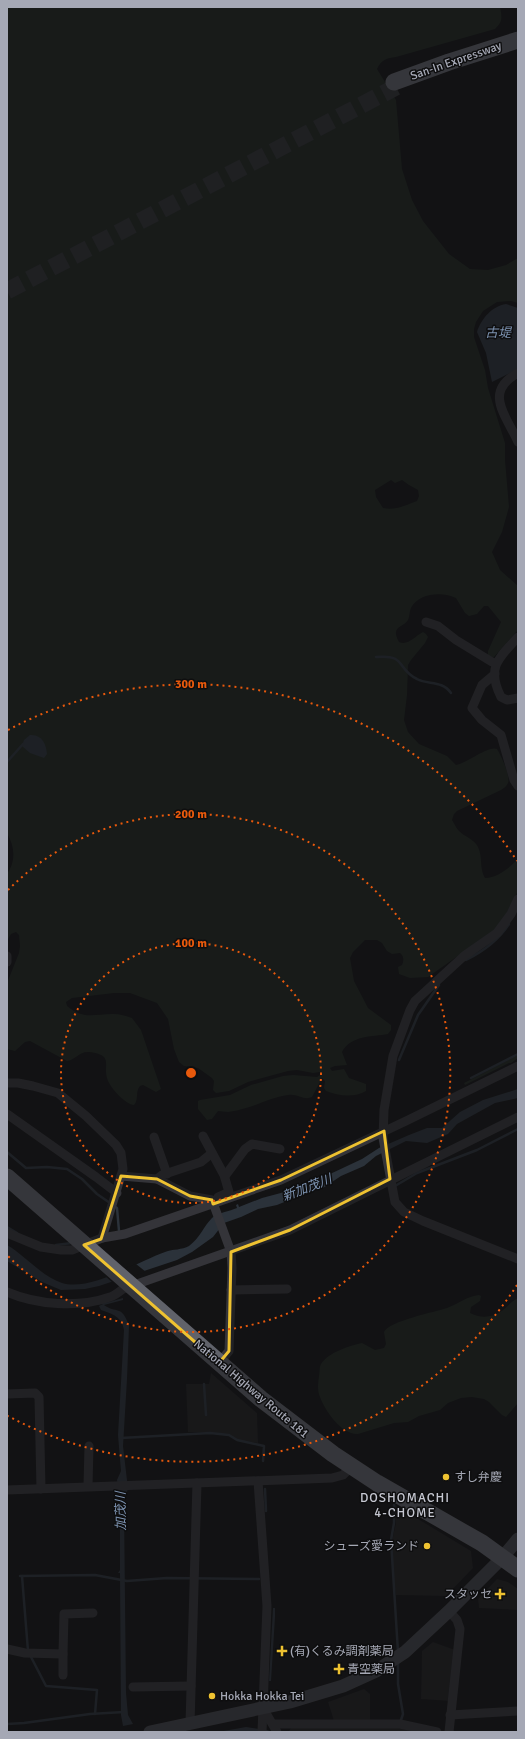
<svg xmlns="http://www.w3.org/2000/svg" width="525" height="1739" font-family="Signika,'Noto Sans JP',sans-serif">
  <style>
    .built { fill: #1f1f21 }
    .green { fill: #1f2721; fill-rule: evenodd }
    .water { fill: #2b323a }
    .pier { fill: #131314 }
    .lines { fill: none; stroke-linecap: round; stroke-linejoin: round }
    .stream { stroke: #2b323a; stroke-width: 2.5 }
    .highway-tunnel { stroke: #303134; stroke-width: 17; stroke-dasharray: 17 8; stroke-linecap: butt }
    .street { stroke: #343439; stroke-width: 9 }
    .secondary { stroke: #424349; stroke-width: 13 }
    .highway { stroke: #60626a; stroke-width: 17 }
    .marked { fill: none; stroke: #eec231; stroke-width: 3; stroke-linejoin: round }
    .ring { fill: none; stroke: #e8590c; stroke-width: 2; stroke-dasharray: 2 4 }
    .poi-dot { fill: #eec231; stroke: #0e0e0f; stroke-width: 1.5 }
    .labels { text-anchor: middle; dominant-baseline: central; stroke-width: 3; stroke-linejoin: round; paint-order: stroke }
    .street-label { font-size: 12px; fill: #a5a8b5; stroke: #0e0e0f }
    .poi-label { font-size: 12px; fill: #a5a8b5; stroke: #0e0e0f; text-anchor: start }
    .water-label { font-size: 13px; font-style: italic; fill: #7c92b0; stroke: #0e0e0f }
    .neighbourhood-label { font-size: 13px; letter-spacing: 1px; fill: #c5c7d1; stroke: #0e0e0f }
    .centre { fill: #e8590c; stroke: #0e0e0f; stroke-width: 2 }
    .ring-label { font-size: 12px; text-anchor: middle; font-weight: bold; fill: #e8590c; stroke: #0e0e0f; stroke-width: 3; stroke-linejoin: round; paint-order: stroke }
  </style>
  <rect width="100%" height="100%" fill="#131314"/>
  <!-- built -->
  <g class="built">
    <path d="M211,1373L257,1413L258,1443L237,1440L229,1434L206,1432H188L186,1384H209Z"/>
    <path d="M395,1505L471,1551L473,1568L446,1596L396,1595L394,1583L392,1541L396,1523L394,1507Z"/>
    <path d="M497,1579L508,1582L518,1589V1610L479,1608L478,1599Z"/>
    <path d="M433,1642L455,1650L450,1701L421,1699L422,1651Z"/>
    <path d="M364,1689L370,1694V1721H334L328,1702Z"/>
    <path d="M293,1726L398,1728L416,1732H288Z"/>
  </g>
  <!-- green -->
  <g class="green">
    <path d="M7,7H500C502,17 503,22 495,29L396,57C387,58 381,60 377,69L396,100L402,169L412,200L423,221L449,254L470,269L488,270L506,265L518,258V303L511,301L497,302L483,311L476,322L474,329V337L485,370L488,388L505,443V460L509,507L502,532L492,552L500,570L518,586V630L493,658L488,655V651L501,622L488,606H484L477,614L469,616L465,613L456,598C443,591 418,593 411,608C409,612 410,616 408,620C403,628 390,626 399,642C408,646 415,636 423,632L426,634L428,637L425,643L411,660L408,665L407,695L404,720L408,732L419,744L447,756L456,765C467,763 489,745 497,749C501,755 511,777 508,783C507,786 504,788 501,790L457,811L454,814L452,820C454,823 456,828 459,831C465,837 474,839 478,847C483,857 479,868 485,878C498,878 510,867 518,859V891L503,920L496,929L428,977L410,978L399,974L398,967L402,965C404,961 404,956 400,953L392,954L387,951L382,943L377,940H365L353,952L350,958L354,981L368,1008L391,1025V1030L388,1034C372,1037 351,1035 342,1052L347,1065L335,1066L330,1068L332,1071L344,1069L349,1078L366,1084V1091C355,1098 338,1096 326,1091L324,1088L325,1081L322,1078L312,1097C304,1101 297,1093 288,1095C273,1097 260,1104 246,1108C240,1110 234,1111 228,1112C224,1112 222,1111 218,1111L212,1119L207,1120L198,1109V1101L200,1100L230,1095L251,1085L283,1076L293,1075L317,1077L320,1075V1072L313,1073L297,1070L288,1071L248,1082L229,1091L216,1093L213,1090L214,1081L212,1078L198,1068L184,1066L179,1062L174,1049L168,1019L157,1003L130,993H114L72,998L66,1002L67,1006C84,1020 93,1014 113,1014C120,1014 126,1016 132,1018L141,1030L161,1089L156,1092L143,1085L140,1086C135,1092 139,1100 134,1105C126,1105 109,1087 107,1078C103,1064 114,1055 89,1052C80,1051 75,1060 67,1061L30,1041L25,1042L15,1051L7,1049V983L19,953L20,946L19,935L16,932L11,934L7,941V874C16,861 15,847 7,833ZM391,480L395,483L402,480L409,485L418,490L419,496L417,501C406,505 395,511 383,508L376,497L375,490Z"/>
    <path d="M518,1055V1058L511,1063H509L465,1085L464,1083Z"/>
    <path d="M479,1295L481,1296L480,1301L471,1307L470,1313C479,1318 492,1318 500,1312C507,1308 510,1302 518,1298V1403L506,1417L502,1415L489,1402L484,1399L472,1397L461,1398L448,1403L440,1410L419,1416L408,1422L394,1423L358,1434C342,1435 325,1411 320,1397C317,1390 318,1383 319,1376C320,1371 319,1368 321,1364C329,1352 349,1346 362,1343L375,1350L384,1348L386,1344L384,1332C389,1321 435,1312 447,1308C458,1304 467,1296 479,1295Z"/>
  </g>
  <!-- water -->
  <g class="water">
    <path d="M506,304L518,308V369L492,382L486,353L477,332C481,319 492,306 506,304Z"/>
    <path d="M30,735C42,734 46,744 47,754L44,758L30,753L22,746L24,740Z"/>
    <path d="M518,1089V1098L495,1103L457,1124L448,1134L427,1143L406,1141L376,1156L364,1166L341,1176L323,1188H317L304,1191L299,1196L277,1205L258,1209L241,1217L224,1223L213,1237L192,1252L177,1260L99,1286L85,1289L61,1290L42,1282L7,1261V1245C26,1256 41,1276 62,1283C90,1292 139,1261 165,1252C173,1249 182,1250 189,1246C200,1238 203,1227 212,1218C217,1213 230,1211 237,1208L236,1205L238,1204L239,1207L262,1198L292,1190L306,1183L313,1182L362,1159L379,1148L409,1135L427,1128H442L460,1112L483,1100Z"/>
    <path d="M123,1298V1300L104,1305C116,1314 122,1304 129,1326L127,1379L123,1446L128,1489L125,1497L124,1508L126,1693L128,1715L133,1724L123,1726L121,1715L120,1573H118L120,1570V1498L117,1480L121,1471L118,1435L124,1330C122,1317 113,1314 101,1310L99,1306L103,1304L94,1305V1303L109,1302Z"/>
    <path d="M273,1608H275V1617L271,1681H269Z"/>
    <path d="M246,1727L267,1730L272,1732H218Z"/>
  </g>
  <!-- pier -->
  <path class="pier" d="M136,1264L146,1272L113,1283L104,1275Z"/>
  <g class="lines">
    <!-- stream -->
    <g class="stream">
      <path d="M376,657C407,654 396,669 417,679C428,685 442,680 451,693"/>
      <path d="M7,762L23,744"/>
      <path d="M466,960C484,951 498,941 509,924"/>
      <path d="M399,1060L418,1015L439,985"/>
      <path d="M471,1078L518,1054"/>
      <path d="M7,1152L26,1168L47,1167L67,1169L82,1179L97,1194L110,1203"/>
      <path d="M395,1186L417,1173L477,1150L518,1129"/>
      <path d="M114,1206L117,1208L119,1231"/>
      <path d="M7,1227L17,1233"/>
      <path d="M56,1245L72,1243"/>
      <path d="M204,1384L206,1415"/>
      <path d="M121,1438L210,1433L229,1435L237,1440L264,1446L263,1461"/>
      <path d="M265,1489L266,1511"/>
      <path d="M394,1505V1523L391,1540L398,1652"/>
      <path d="M20,1576L95,1575L127,1581L167,1578L259,1579"/>
      <path d="M22,1576L28,1651"/>
      <path d="M30,1655L46,1686L97,1690L95,1714"/>
      <path d="M398,1661V1684L403,1714L400,1723"/>
      <path d="M7,1724L24,1723L90,1714L124,1712"/>
    </g>
    <!-- highway-tunnel -->
    <path class="highway-tunnel" d="M7,291L396,87"/>
    <!-- street -->
    <g class="street">
      <path d="M518,373C483,392 506,415 518,442"/>
      <path d="M426,622L438,626L456,640L492,662L496,663"/>
      <path d="M518,637C499,658 486,667 501,697L507,700L518,698"/>
      <path d="M495,674L482,685L472,708L482,720L501,735L514,780L518,786"/>
      <path d="M518,899L511,914L497,933L464,956L415,1001L410,1010L393,1056L384,1110L383,1138L395,1202L404,1212L423,1221L518,1259"/>
      <path d="M7,956V962"/>
      <path d="M7,1083H18L33,1086L58,1093L86,1116L116,1145L121,1153L123,1169L102,1238"/>
      <path d="M7,1114L96,1177L117,1193"/>
      <path d="M203,1136L224,1175L229,1192L218,1197"/>
      <path d="M154,1137L167,1174"/>
      <path d="M121,1176L157,1179L190,1196L212,1200L231,1252L232,1268L229,1351L219,1363"/>
      <path d="M225,1176L245,1149L252,1144L280,1149"/>
      <path d="M157,1179L162,1175L201,1162L212,1153"/>
      <path d="M7,1233L41,1247L61,1250H72L102,1238L125,1234L281,1180L406,1121L518,1066"/>
      <path d="M231,1290L287,1289"/>
      <path d="M7,1292C37,1305 79,1308 110,1297C114,1296 119,1292 123,1289L290,1230L518,1117"/>
      <path d="M7,1394L35,1393L39,1397L41,1489"/>
      <path d="M258,1481L267,1606L262,1732"/>
      <path d="M88,1486L89,1446"/>
      <path d="M7,1490L332,1478L343,1475L353,1465"/>
      <path d="M7,1649L25,1653L63,1654L64,1614L93,1613"/>
      <path d="M63,1654V1675"/>
      <path d="M133,1687L191,1686"/>
      <path d="M263,1708L277,1732"/>
      <path d="M450,1715L518,1711"/>
      <path d="M190,1724L197,1483"/>
      <path d="M273,1724H400L437,1732"/>
      <path d="M449,1732L460,1629L457,1620L449,1611"/>
    </g>
    <!-- secondary -->
    <path class="secondary" d="M150,1732L290,1702L343,1686L376,1671L405,1652L449,1611L502,1558L518,1539"/>
    <!-- highway -->
    <g class="highway">
      <path d="M394,82L449,62L518,40"/>
      <path d="M7,1177L261,1399L333,1454L377,1483L482,1543L518,1569"/>
    </g>
  </g>
  <!-- marked area -->
  <path d="M0 0H525V1739H0ZM384,1131L390,1179L290,1230L231,1252L229,1351L219,1363L84,1245L101,1239L121,1176L157,1179L190,1196L212,1200L213,1204L281,1180Z" fill="#131314" fill-opacity=".55" fill-rule="evenodd"/>
  <path class="marked" d="M384,1131L390,1179L290,1230L231,1252L229,1351L219,1363L84,1245L101,1239L121,1176L157,1179L190,1196L212,1200L213,1204L281,1180Z"/>
  <!-- distance rings -->
  <g class="ring">
    <circle cx="191" cy="1073" r="130"/>
    <path d="M8 890A259 259 0 1 1 8 1256"/>
    <path d="M517 1285A389 389 0 0 1 8 1416M8 730A389 389 0 0 1 517 861"/>
  </g>
  <!-- markers -->
  <g class="poi-dot">
    <circle cx="446" cy="1477" r="4"/>
    <circle cx="427" cy="1546" r="4"/>
    <path d="M498 1588h4v4h4v4h-4v4h-4v-4h-4v-4h4z"/>
    <path d="M280 1645h4v4h4v4h-4v4h-4v-4h-4v-4h4z"/>
    <path d="M337 1663h4v4h4v4h-4v4h-4v-4h-4v-4h4z"/>
    <circle cx="212" cy="1696" r="4"/>
  </g>
  <g class="labels">
    <!-- street labels -->
    <g class="street-label">
      <text transform="translate(456 61) rotate(-19)">San-In Expressway</text>
      <text transform="translate(251 1389) rotate(40)">National Highway Route 181</text>
    </g>
    <!-- poi labels -->
    <g class="poi-label">
      <text x="454" y="1477">すし弁慶</text>
      <text x="419" y="1546" text-anchor="end">シューズ愛ランド</text>
      <text x="492" y="1594" text-anchor="end">スタッセ</text>
      <text x="290" y="1651">(有)くるみ調剤薬局</text>
      <text x="347" y="1669">青空薬局</text>
      <text x="220" y="1696">Hokka Hokka Tei</text>
    </g>
    <!-- water labels -->
    <g class="water-label">
      <text x="498" y="333">古堤</text>
      <text transform="translate(307 1188) rotate(-21)">新加茂川</text>
      <text transform="translate(121 1511) rotate(-91)">加茂川</text>
    </g>
    <!-- neighbourhood labels -->
    <g class="neighbourhood-label">
      <text x="405" y="1498">DOSHOMACHI<tspan x="405" dy="15">4-CHOME</tspan></text>
    </g>
  </g>
  <circle cx="191" cy="1073" r="6" class="centre"/>
  <g class="ring-label">
    <text x="191" y="688">300 m</text>
    <text x="191" y="818">200 m</text>
    <text x="191" y="947">100 m</text>
  </g>
  <!-- border -->
  <rect width="525" height="1739" fill="none" stroke="#a5a8b5" stroke-width="16"/>
</svg>
